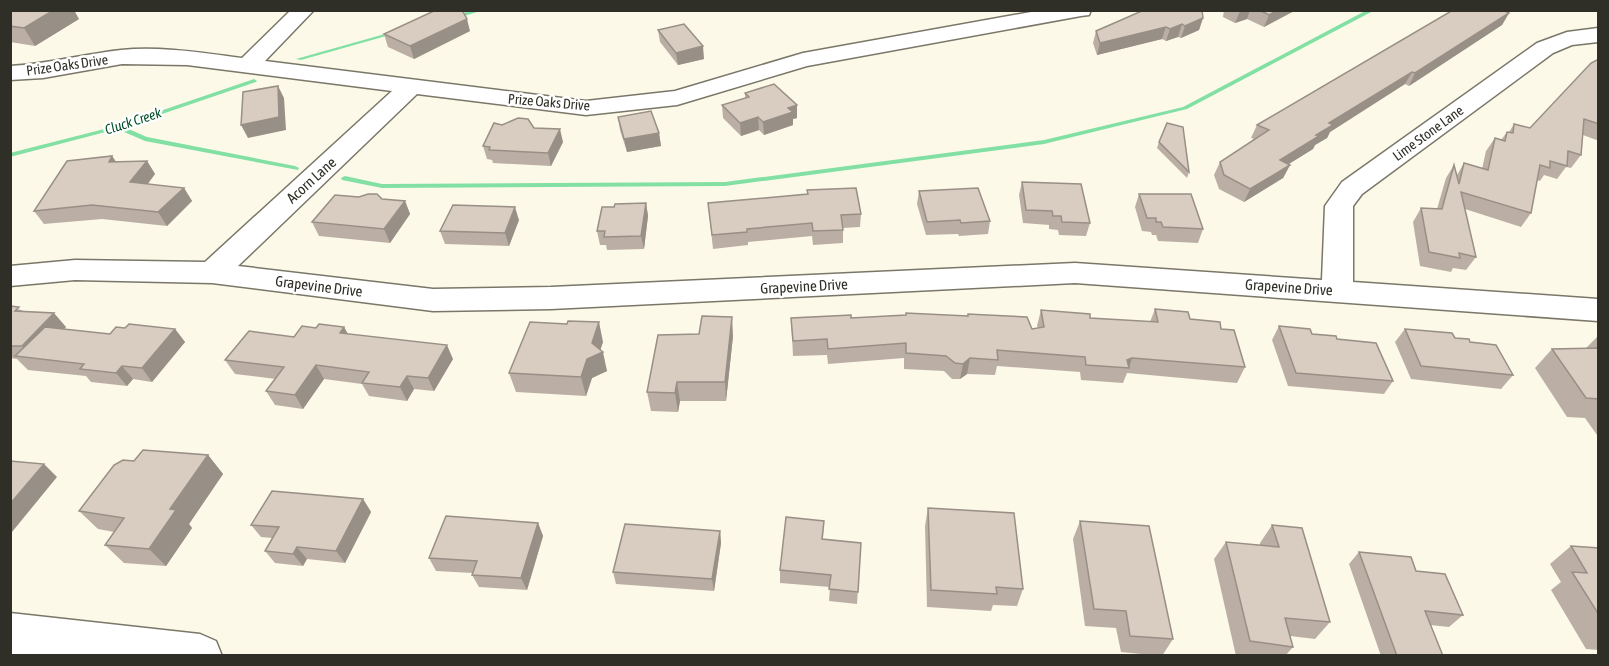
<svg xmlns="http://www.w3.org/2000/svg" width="1609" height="666" font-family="'Asap Condensed',sans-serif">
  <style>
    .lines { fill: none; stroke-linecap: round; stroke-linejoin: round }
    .stream { fill: #83e0a4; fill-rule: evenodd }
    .minor-casing { stroke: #7a7668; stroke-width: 3 }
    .minor { fill: #fff; fill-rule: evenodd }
    .wall { fill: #bbafa5 }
    .shaded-wall { fill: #988f86 }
    .building { fill: #d9ccc0; stroke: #988f86; stroke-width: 1.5 }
    .labels { text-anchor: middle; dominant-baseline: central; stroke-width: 5; stroke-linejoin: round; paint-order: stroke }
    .far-street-label { font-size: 14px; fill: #2f2e27; stroke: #fff }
    .far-water-label { font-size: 14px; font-style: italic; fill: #024e29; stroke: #fff }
    .street-label { font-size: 15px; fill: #2f2e27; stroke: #fff }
  </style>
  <rect width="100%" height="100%" fill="#fdf9e8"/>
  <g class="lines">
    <!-- stream -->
    <g class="stream">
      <path d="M472,10H484L454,19L451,17Z"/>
      <path d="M1367,10H1375L1187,109L1044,144L725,186L382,188L342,180L341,178L345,176L382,184L725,182L1044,140L1183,107Z"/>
      <path d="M392,32L397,33L301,60L296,59Z"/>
      <path d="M254,79L257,81L256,82L124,127L147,137L295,166L299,168L298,170L145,141L117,129L10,157V153L116,126Z"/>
    </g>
    <!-- minor casing -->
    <g class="minor-casing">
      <g id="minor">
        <path d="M291,10H314L265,61L586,101L675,91L803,53L1042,10H1091L1089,15L1081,16L807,66L677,105L586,115L417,94L238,266L433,289L551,287L1075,263L1322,280L1325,206L1342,182L1537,43L1567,32L1598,28V42L1572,45L1553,53L1362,194L1353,206V282L1598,299V321L1075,283L551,309L433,311L212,283L75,280L10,286V266L75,260L205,262L392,91L187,65L122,64L43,78L10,80V66C48,64 84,54 121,50C161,46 203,53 242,58Z"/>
        <path d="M10,613L200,634L216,641L222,656L10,655Z"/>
      </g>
    </g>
    <!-- minor -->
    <use href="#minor" class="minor"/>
  </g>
  <!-- wall -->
  <g class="wall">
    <path d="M10,10L79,19L35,46L10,42Z"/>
    <path d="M363,10H405L403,12Z"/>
    <path d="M1224,10H1296L1264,27L1247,19L1235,23L1223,17Z"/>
    <path d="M1509,13L1502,25L1409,86L1405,84L1330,132L1327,138L1315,145L1313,149L1289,164L1290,165L1283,178L1244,202L1219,189L1214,175L1220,162L1254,139L1251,138L1257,125Z"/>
    <path d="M1203,18L1199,30L1181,38L1178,37L1166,41L1162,39L1097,55L1093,43L1096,31Z"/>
    <path d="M658,30L704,59L678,65L660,42Z"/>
    <path d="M470,31L414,59L388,47L384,34Z"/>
    <path d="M1599,59V141L1583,135L1581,155L1571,168L1566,167L1557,179L1544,175L1540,181L1537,180L1531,213L1521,227L1465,209L1476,257L1466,270L1453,268L1451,272L1420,266L1413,222L1421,208L1437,209L1446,178L1454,165L1457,175L1464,163L1482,169L1486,151L1495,138L1501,140L1507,132H1509L1514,124L1530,128Z"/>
    <path d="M745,93L797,105V118L793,119V125L764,135L759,130L741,136L723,118L722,105L745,98Z"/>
    <path d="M618,117L659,133L661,146L627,152L620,130Z"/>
    <path d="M534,128L563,142L551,166L493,163L492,160L487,159L483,146Z"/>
    <path d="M1159,142L1189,172L1187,178L1157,148Z"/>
    <path d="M112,156L116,162L147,161L155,174L147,184L184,188L192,201L167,226L102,219L44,224L34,211Z"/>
    <path d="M1022,182L1090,223L1086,236L1059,235L1058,230L1049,229V225L1023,223L1019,195Z"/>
    <path d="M919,191L990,221L988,234L959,236L958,234L926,235L917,204Z"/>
    <path d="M1139,194L1203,229L1198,243L1158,241L1156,235H1152L1151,232L1142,231L1135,207Z"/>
    <path d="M382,199L405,201L410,214L390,243L319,236L312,222Z"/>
    <path d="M646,203L648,216L644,249L607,250L606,245H600L597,231L614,207Z"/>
    <path d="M708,203L861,214L860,227L843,228V243L813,245L812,236L748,242V245L713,249Z"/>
    <path d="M519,220L509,246L445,244L440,231Z"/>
    <path d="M10,306L66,327L64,329L110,334L125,328L175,329L185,342L152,382L133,379L127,386L91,382L86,376L28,370L17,359L10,358Z"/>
    <path d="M1155,309L1221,329L1245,367L1237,383L1127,373L1123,383L1081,380L1080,372L997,366L995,375L967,374L960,379H952L944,371L904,369V358L828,364L827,355L793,356L791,318L967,316L968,314L1032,329L1038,328L1037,326L1041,310L1090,318L1150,322Z"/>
    <path d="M1279,326L1312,334L1393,381L1384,394L1288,386L1272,340Z"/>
    <path d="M344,327L348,334L453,359L434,391L414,389L407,401L369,396L362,384L324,379L303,409L275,405L266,391L276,379L235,374L225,360L294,337L316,328Z"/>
    <path d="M1405,329L1455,338L1470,342L1513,375L1501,389L1411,379L1395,342Z"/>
    <path d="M699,334L733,336L726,401H680L678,412L651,411L647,392Z"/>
    <path d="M1597,337H1599V435H1597L1585,418L1567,417L1535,368L1552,349L1586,348Z"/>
    <path d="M603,342L600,350L607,371L592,378L586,396L516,392L509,373Z"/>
    <path d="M208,455L223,474L189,524L192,528L166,566L124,563L105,545L114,532L98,529L79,511L134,461Z"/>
    <path d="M363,499L371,512L345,563L307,559L303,566L275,563L265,551L272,538L261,537L251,525Z"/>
    <path d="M928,508L1023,589L1017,606L993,605L991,611L927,607L925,526Z"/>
    <path d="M824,521L823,539L861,543L857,604L829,601L830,587L780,583V570Z"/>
    <path d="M1080,521L1173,639L1162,656L1121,652L1116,628L1085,626L1073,539Z"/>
    <path d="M538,523L543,536L527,590L479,587L472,575L473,573L436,571L429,558Z"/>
    <path d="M1272,525L1330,622L1315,639L1290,636L1293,647L1285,656H1236L1214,559L1226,542L1260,545V543Z"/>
    <path d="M720,531L721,543L714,591L616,584L613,572Z"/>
    <path d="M1571,546L1598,548L1599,650L1586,649L1551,590L1561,582L1550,564Z"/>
    <path d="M1359,552L1416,571L1463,615L1449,627L1430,625L1443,656H1381L1349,564Z"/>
  </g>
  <!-- shaded-wall -->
  <g class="shaded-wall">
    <path d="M54,10H74L79,19L35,46L24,28Z"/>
    <path d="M1242,10H1250L1247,19L1235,23L1240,11Z"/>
    <path d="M1278,10H1296L1264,27L1269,15Z"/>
    <path d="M1509,13L1502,25L1409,86L1415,73Z"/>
    <path d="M1203,18L1199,30L1181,38L1185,26Z"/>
    <path d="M467,19L470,31L414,59L410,46Z"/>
    <path d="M1182,24L1178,37L1166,41L1170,29Z"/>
    <path d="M1166,27L1162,39L1097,55L1100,43Z"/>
    <path d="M703,46L704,59L678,65L676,53Z"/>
    <path d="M1412,72L1405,84L1330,132L1327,138L1315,145L1313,149L1274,173L1280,160L1316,135L1329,123Z"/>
    <path d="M278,86L284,98L286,130L248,138L241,125Z"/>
    <path d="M797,105V118L793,119V125L764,135L763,122L788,108Z"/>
    <path d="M758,117L759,130L741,136L740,123Z"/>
    <path d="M560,129L563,142L551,166L548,153Z"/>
    <path d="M659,133L661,146L627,152L624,139Z"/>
    <path d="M112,156L121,169L109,162Z"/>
    <path d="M147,161L155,174L139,196L130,182Z"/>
    <path d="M1290,165L1283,178L1244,202L1250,189Z"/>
    <path d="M184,188L192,201L167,226L158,212Z"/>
    <path d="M405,201L410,214L390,243L384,229Z"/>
    <path d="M646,203L648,216L644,249L641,236Z"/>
    <path d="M515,207L519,220L509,246L505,233Z"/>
    <path d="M54,313L66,327L36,359L33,358L22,346Z"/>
    <path d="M732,317L733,336L726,401L725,382Z"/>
    <path d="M599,322L603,342L599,354L603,352L607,371L592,378L586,396L581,377Z"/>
    <path d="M344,327L351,340L340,333Z"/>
    <path d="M175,329L185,342L152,382L142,368Z"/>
    <path d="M447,345L453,359L434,391L428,378Z"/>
    <path d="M970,358L967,374L960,379L963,364Z"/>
    <path d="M1132,358L1129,368L1127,360Z"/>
    <path d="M316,365L324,379L303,409L295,395Z"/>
    <path d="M122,366L133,379L127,386L116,373Z"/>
    <path d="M407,376L414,389L407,401L400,387Z"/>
    <path d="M677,382L680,401L678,412L675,393Z"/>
    <path d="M208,455L223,474L189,524L192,528L166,566L149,549L170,509Z"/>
    <path d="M44,464L57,477L12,532L10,531V504Z"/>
    <path d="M363,499L371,512L345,563L336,551Z"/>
    <path d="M538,523L543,536L527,590L521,578Z"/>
    <path d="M720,531L721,543L714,591L712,579Z"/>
    <path d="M297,547L307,559L303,566L293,554Z"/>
  </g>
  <!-- building -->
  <g class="building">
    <path d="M10,10H54L24,28L10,26Z"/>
    <path d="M436,10H462L467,19L410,46L384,34Z"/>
    <path d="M1144,10H1202L1203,18L1185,26L1182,24L1170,29L1166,27L1100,43L1096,31Z"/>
    <path d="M1259,10H1278L1269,15Z"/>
    <path d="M1453,10H1503L1509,13L1415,73L1412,72L1329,123L1333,125L1316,135L1319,136L1280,160L1290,165L1250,189L1224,175L1220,162L1269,130L1257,125Z"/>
    <path d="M684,24L703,46L676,53L658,30Z"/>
    <path d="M1599,59V124L1584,119L1581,155L1568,151L1567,166L1550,161V168L1540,165L1531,213L1461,192L1476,257L1459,253L1460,258L1429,252L1421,208L1442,209L1454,165L1459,184L1464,163L1488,170L1495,138L1505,141L1507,132L1513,133L1514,124L1530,128L1591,63Z"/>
    <path d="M774,84L797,105L788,108L793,112L763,122L758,117L740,123L722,105L749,97L745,93Z"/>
    <path d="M278,86L279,117L241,125L243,92Z"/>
    <path d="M651,111L659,133L624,139L618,117Z"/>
    <path d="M518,118L528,119L534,128L560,129L548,153L489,150L490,147L483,146L494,123L502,125Z"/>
    <path d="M1167,123L1183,127L1189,172L1159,142Z"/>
    <path d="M112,156L109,162L147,161L130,182L184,188L158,212L92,205L34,211L67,161Z"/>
    <path d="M1022,182L1081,184L1090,223L1062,222L1061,216H1053L1052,211L1026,210Z"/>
    <path d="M856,188L861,214L841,215L843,230L813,231L812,223L747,229V232L712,235L708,203L808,194L807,190Z"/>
    <path d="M978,188L990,221L961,223L960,220L927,222L919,191Z"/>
    <path d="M368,194H377L382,199L405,201L384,229L312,222L335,195L359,197Z"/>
    <path d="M1139,194H1191L1203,229L1163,227L1161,222H1156V218H1147Z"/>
    <path d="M646,203L641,236L604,237L605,231H597L602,207H614L615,204Z"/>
    <path d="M453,205L515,207L505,233L440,231Z"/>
    <path d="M10,306L19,307L15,311L54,313L22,346H10Z"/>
    <path d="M1155,309L1188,312L1190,319L1220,322L1221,329L1234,330L1245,367L1132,358L1127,360L1129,368L1086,365L1085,357L997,350L998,360L970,358L963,364L955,363L946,356L906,353V343L828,349L827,339L793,341L791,318L851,315V318L906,315V313L968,316V314L1027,317L1032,329L1044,327L1041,310L1090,314V318L1158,322Z"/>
    <path d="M702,316L732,317L725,382H677L675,393L647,392L658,335L699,334Z"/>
    <path d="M568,321L599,322L592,343L603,352L587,359L581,377L509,373L530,322L567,324Z"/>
    <path d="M129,324L175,329L142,368L122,366L116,373L80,369L84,364L15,356L45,327L110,334L116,327L125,328Z"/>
    <path d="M319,324L344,327L340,333L447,345L428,378L407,376L400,387L362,383L369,372L316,365L295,395L266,391L284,367L225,360L249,331L294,337L302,326L316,328Z"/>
    <path d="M1279,326L1310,329L1312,334L1336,336L1337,339L1376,343L1393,381L1296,373Z"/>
    <path d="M1405,329L1452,333L1455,338L1469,339L1470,342L1496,345L1513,375L1421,366Z"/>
    <path d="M1599,348V399L1586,398L1552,349Z"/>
    <path d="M143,450L208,455L170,509L176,510L149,549L105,545L124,518L79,511L114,465L123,460L134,461Z"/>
    <path d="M10,461L44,464L10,504Z"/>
    <path d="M272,491L363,499L336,551L297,547L293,554L265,551L279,527L251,525Z"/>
    <path d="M928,508L1014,513L1023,589L996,587L997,594L931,590Z"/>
    <path d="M446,516L538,523L521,578L472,575L477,561L429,558Z"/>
    <path d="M786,517L824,521L822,539L861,543L858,592L829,589L831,575L780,570Z"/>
    <path d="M1080,521L1149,526L1173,639L1130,636L1126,611L1094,609Z"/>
    <path d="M625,524L720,531L712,579L613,572Z"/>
    <path d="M1272,525L1302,528L1330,622L1285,618L1293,647L1250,641L1226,542L1279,547Z"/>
    <path d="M1571,546L1599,548V615L1572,572L1587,573Z"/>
    <path d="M1359,552L1411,557L1416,571L1445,574L1463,615L1425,611L1443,656H1397Z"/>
  </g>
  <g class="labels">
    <!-- far-street labels -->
    <g class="far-street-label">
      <text transform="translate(67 65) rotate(-8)">Prize Oaks Drive</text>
      <text transform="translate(549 102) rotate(5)">Prize Oaks Drive</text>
      <text transform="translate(1428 133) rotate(-36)">Lime Stone Lane</text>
    </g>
    <!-- far-water labels -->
    <g class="far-water-label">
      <text transform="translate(133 121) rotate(-18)">Cluck Creek</text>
    </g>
    <!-- street labels -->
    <g class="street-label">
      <text transform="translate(311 180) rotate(-42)">Acorn Lane</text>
      <text transform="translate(319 286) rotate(7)">Grapevine Drive</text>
      <text transform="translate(804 286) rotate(-3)">Grapevine Drive</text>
      <text transform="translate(1289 287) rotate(4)">Grapevine Drive</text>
    </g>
  </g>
  <!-- border -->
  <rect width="1609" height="666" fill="none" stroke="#2f2e27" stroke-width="24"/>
</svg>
